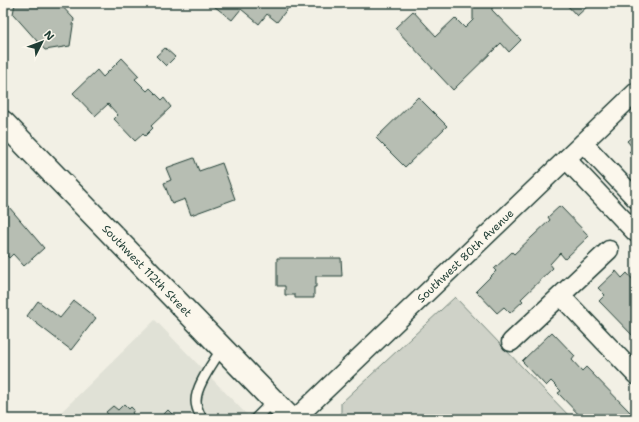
<svg xmlns="http://www.w3.org/2000/svg" width="639" height="422" font-family="'Shantell Sans',sans-serif">
  <style>
    .built { fill: #e0e1d6 }
    .green { fill: #cfd2c8; stroke: #77887e }
    .building { fill: #b7beb3; stroke: #1f3d34 }
    .lines { fill: none; stroke-linecap: round; stroke-linejoin: round }
    .service-casing { stroke: #1f3d34; stroke-width: 12 }
    .minor-casing { stroke: #1f3d34; stroke-width: 21 }
    .secondary-casing { stroke: #1f3d34; stroke-width: 25 }
    .service { stroke: #fbf7ec; stroke-width: 9 }
    .minor { stroke: #fbf7ec; stroke-width: 18 }
    .secondary { stroke: #fbf7ec; stroke-width: 22 }
    .labels { text-anchor: middle; dominant-baseline: central; stroke-width: 3; stroke-linejoin: round; paint-order: stroke }
    .street-label { font-size: 11px; fill: #1f3d34; stroke: #fbf7ec }
  </style>
  <rect width="100%" height="100%" fill="#f2f0e5"/>
  <filter id="ink" filterUnits="userSpaceOnUse"><feTurbulence type="fractalNoise" baseFrequency=".025" numOctaves="2"/><feDisplacementMap in="SourceGraphic" scale="8" xChannelSelector="R" yChannelSelector="G"/><feConvolveMatrix kernelMatrix="1 2 1 2 8 2 1 2 1" color-interpolation-filters="sRGB"/></filter>
  <g filter="url(#ink)">
    <!-- built -->
    <path class="built" d="M155,320L251,419H54Z"/>
    <!-- green -->
    <path class="green" d="M455,297L572,419H341V403Z"/>
    <!-- building -->
    <g class="building">
      <path d="M15,3H59L74,19L70,46L45,50L13,14Z"/>
      <path d="M210,3H292L277,22L267,14L259,24L241,9L232,20Z"/>
      <path d="M473,3H492V10L521,40L509,52L501,43L453,90L395,28L413,11L436,36L455,18L465,28L473,20Z"/>
      <path d="M565,3H591L577,16Z"/>
      <path d="M165,48L175,57L166,66L156,56Z"/>
      <path d="M122,58L139,76L135,79L147,91L150,88L162,100L164,98L171,107L151,126L153,128L145,136L143,134L135,141L114,119L118,115L108,104L95,116L73,93L97,70L103,77Z"/>
      <path d="M418,97L447,126L405,167L376,138Z"/>
      <path d="M636,133V160L629,152L633,148L627,141Z"/>
      <path d="M194,158L199,171L222,163L235,199L191,215L185,199L172,204L164,183L171,180L166,168Z"/>
      <path d="M3,200L44,248L24,266L13,254L9,258L3,251Z"/>
      <path d="M560,206L589,236L565,259L560,253L550,264L553,268L521,299L523,301L510,313L504,307L497,313L476,291L496,271L494,269L512,252L514,254L550,220L548,217Z"/>
      <path d="M277,258H341L342,276H316V287H314V298H295V295H285V286H277Z"/>
      <path d="M616,271L622,278L627,273L636,283V339L599,301L605,295L598,288Z"/>
      <path d="M38,301L60,318L74,301L96,318L71,350L27,316Z"/>
      <path d="M552,332L575,356L572,360L582,371L586,367L630,412L625,417L627,419H583L558,393L561,391L551,381L546,386L522,361Z"/>
      <path d="M124,404L129,409L131,407L134,410L132,413L134,415L130,419H110L111,418L106,412L113,406L118,410Z"/>
      <path d="M168,410L177,419H159Z"/>
    </g>
    <g class="lines">
      <!-- service casing -->
      <g class="service-casing">
        <g id="service">
          <path d="M202,419C199,413 196,408 196,401C196,385 214,362 222,348"/>
          <path d="M255,419L273,401"/>
        </g>
      </g>
      <!-- minor casing -->
      <g class="minor-casing">
        <g id="minor">
          <path d="M583,143L636,199"/>
          <path d="M566,159L636,233"/>
          <path d="M561,296L636,375"/>
          <path d="M511,342L609,250"/>
          <path id="s1" d="M295,419L636,92"/>
        </g>
      </g>
      <!-- secondary casing -->
      <g class="secondary-casing">
        <g id="secondary">
          <path id="s2" d="M3,122L291,419"/>
        </g>
      </g>
      <!-- service -->
      <use href="#service" class="service"/>
      <!-- minor -->
      <use href="#minor" class="minor"/>
      <!-- secondary -->
      <use href="#secondary" class="secondary"/>
    </g>
  </g>
  <g class="labels">
    <!-- street labels -->
    <g class="street-label">
      <text stroke="none"><textPath href="#s1" startOffset="236">Southwest 80th Avenue</textPath></text>
      <text stroke="none"><textPath href="#s2" startOffset="207">Southwest 112th Street</textPath></text>
    </g>
  </g>
  <!-- margin -->
  <rect width="639" height="422" fill="none" stroke="#fbf7ec" stroke-width="16"/>
  <rect x="8" y="8" width="623" height="406" fill="none" stroke="#1f3d34" stroke-width="1.5" filter="url(#ink)"/>
  <!-- north arrow -->
  <g transform="translate(42 42) rotate(48)" stroke="#fbf7ec" stroke-width="3" paint-order="stroke">
  <path d="M0-3L7 15L0 10L-7 15Z" fill="#1f3d34"/>
  <text y="-6" font-size="11" font-weight="bold" text-anchor="middle" fill="#1f3d34">N</text>
  </g>
</svg>
